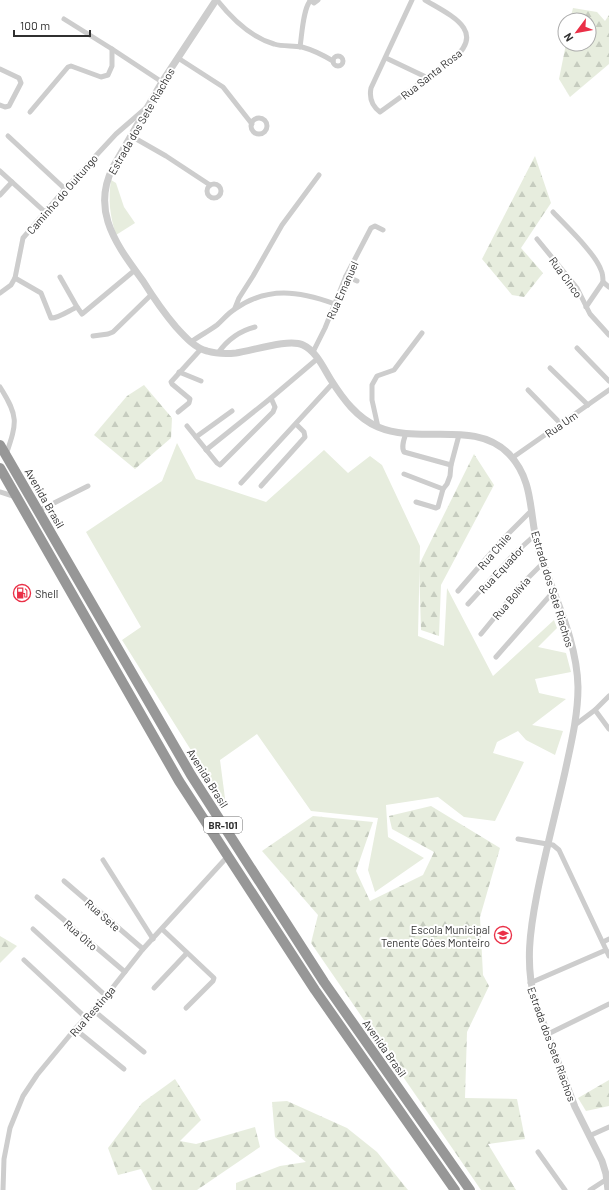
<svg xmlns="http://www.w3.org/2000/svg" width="609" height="1190" font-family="Barlow,sans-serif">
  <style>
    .green { fill: #e7edde }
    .forest { fill: url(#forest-firs) }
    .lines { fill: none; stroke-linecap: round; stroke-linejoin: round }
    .minor { stroke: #cdcdcd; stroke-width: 5 }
    .tertiary { stroke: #cdcdcd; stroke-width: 7 }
    .motorway { stroke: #979797; stroke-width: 10 }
    .labels { text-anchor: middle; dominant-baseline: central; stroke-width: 4; stroke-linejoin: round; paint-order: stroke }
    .shield { fill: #fff; stroke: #6e6e6e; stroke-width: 1 }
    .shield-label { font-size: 10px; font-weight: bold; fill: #303030 }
    .street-label { font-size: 11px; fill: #303030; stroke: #fff }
    .poi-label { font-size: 11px; fill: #303030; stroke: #fff; text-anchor: start }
  </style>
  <defs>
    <pattern id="forest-firs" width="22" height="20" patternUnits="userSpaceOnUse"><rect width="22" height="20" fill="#e7edde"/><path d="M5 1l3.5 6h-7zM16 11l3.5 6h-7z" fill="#c6ccbf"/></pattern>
  </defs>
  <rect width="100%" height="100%" fill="#fff"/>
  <!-- green -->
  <g class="green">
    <path d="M111,180L116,183L124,207L135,223L116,235C110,216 108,200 111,180Z"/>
    <path d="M177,443L196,479L266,502L324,450L348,473L370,456L382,465L420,546L418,636L444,646L447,588L493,676L554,620L557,628L538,647L566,653L571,672L535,679L539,693L566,699L532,725L563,731L555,755L526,740L518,731L497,742L493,753L524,762L495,821L464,817L438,797L386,805L388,837L424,858L375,892L368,870L378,818L311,811L257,734L220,760L226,806L122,640L141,627L86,532L162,481Z"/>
  </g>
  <!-- forest -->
  <g class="forest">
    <path d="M573,8L597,12L605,21L609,15V64L570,97L559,79L566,44H589V20H570Z"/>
    <path d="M535,156L551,203L521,248L543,273L524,297L512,295L482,259Z"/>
    <path d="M144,385L172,418L171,438L135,469L94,435L127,396Z"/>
    <path d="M474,454L494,485L441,585L439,636L421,630L419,565Z"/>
    <path d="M431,806L500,848L480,917L483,975L489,986L467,1032L465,1098L517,1099L525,1139L488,1144L516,1190H481L311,943L318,915L262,851L313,816L373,822L356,871L370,901L423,875L434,852L392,829L389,816Z"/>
    <path d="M0,936L17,946L0,963Z"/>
    <path d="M175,1079L201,1120L180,1141L196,1144L255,1127L260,1147L197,1190H152L141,1169L118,1175L108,1148L142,1103Z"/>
    <path d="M609,1080V1106L586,1111L578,1098Z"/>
    <path d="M287,1101L347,1128L377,1152L408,1190H236V1183L280,1166L306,1162L275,1137L272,1102Z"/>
  </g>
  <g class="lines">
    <!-- minor -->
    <g class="minor">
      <path d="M217,0C232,19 250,37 274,44C283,47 293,45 302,47C313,50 323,55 333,61"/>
      <path d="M310,0L314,3L318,0"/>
      <path d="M412,0L371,88C369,98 372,106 380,112L452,60C488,31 450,15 425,0"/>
      <path d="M64,19L112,49L162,82"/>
      <path d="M300,47C302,34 303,10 310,1"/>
      <circle cx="338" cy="61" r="5"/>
      <path d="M178,58L223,87L252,124"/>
      <path d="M386,58L428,78"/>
      <path d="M0,69L19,78L21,83L9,106L5,107L0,105"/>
      <path d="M30,112L68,67L71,66L101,77L108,75L112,66V49"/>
      <circle cx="259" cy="126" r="8"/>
      <path d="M8,136L65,189"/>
      <path d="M131,136L166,156L210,185"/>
      <path d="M0,171L45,212"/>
      <circle cx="214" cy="191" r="7"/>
      <path d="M0,195L12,182"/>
      <path d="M553,212C566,226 595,253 601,270C603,274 603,278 603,282L586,307"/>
      <path d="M537,239L577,288L590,314L609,335"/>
      <path d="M346,276L357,281"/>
      <path d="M60,277L77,307L82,314L135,270"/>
      <path d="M15,278L41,293L51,318C57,319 70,310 77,307"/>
      <path d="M603,282L609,287"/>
      <path d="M0,293L11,285L15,278L23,238L65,189L116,134L146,108"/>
      <path d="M235,308L239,298L253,276L282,225L319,175"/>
      <path d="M93,336L108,334L113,332L152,294"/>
      <path d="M191,342C199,336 209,331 217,325C223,320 228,313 235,309C268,286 299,291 335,304"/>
      <path d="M577,348L609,381"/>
      <path d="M313,352L325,328L346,276L371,228L375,226L383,230"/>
      <path d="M218,353C228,339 239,331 255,327"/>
      <path d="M550,368L588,405"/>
      <path d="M179,372L201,381"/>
      <path d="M0,387C19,417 17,422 6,455"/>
      <path d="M528,390L561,424"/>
      <path d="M178,412L189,403L190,399L172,384L171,382L201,349"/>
      <path d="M187,426L217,463L220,465L273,412L275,407L271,398"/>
      <path d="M378,427L372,400V385L377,376L394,370L422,333"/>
      <path d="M406,433C404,439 401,447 404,452L451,465"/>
      <path d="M196,437L232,411"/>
      <path d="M206,450L271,398L317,359"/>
      <path d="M512,458L609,390"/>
      <path d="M404,474L443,489"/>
      <path d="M241,483L333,383"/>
      <path d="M261,486L305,437L304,432L296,424"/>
      <path d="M0,492L16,497"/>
      <path d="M416,502L436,508L438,507L443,489L447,484L450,476L451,465L459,435"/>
      <path d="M38,511L88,486"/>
      <path d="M458,591L504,538L531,511"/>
      <path d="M468,604L514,554L535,535"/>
      <path d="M481,634L522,584L543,563"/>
      <path d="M496,657L554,591"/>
      <path d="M595,710L609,729"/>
      <path d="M575,725L595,710L609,696"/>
      <path d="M518,839L553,845L559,850L609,956"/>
      <path d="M103,860L153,939"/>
      <path d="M64,881L143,949"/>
      <path d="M37,897L125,972"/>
      <path d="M33,929L106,996"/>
      <path d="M162,929L214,978L213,981L186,1008"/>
      <path d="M603,942L609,939"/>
      <path d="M24,960L85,1017"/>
      <path d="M530,983L606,950"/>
      <path d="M154,988L187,953"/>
      <path d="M93,1010L144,1052"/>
      <path d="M75,1029L124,1069"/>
      <path d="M548,1034L609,1004"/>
      <path d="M589,1136L609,1127"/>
      <path d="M538,1152L565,1190"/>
      <path d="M3,1190L4,1159L10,1128L23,1096L37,1075L75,1029L106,996L143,949L228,856"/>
      <path d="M590,1190L607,1179"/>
    </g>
    <!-- tertiary -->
    <path class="tertiary" d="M216,0L162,82L113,167C104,185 102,203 108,222C115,244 130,263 143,281C153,297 164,313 176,327C185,337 195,348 207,351C217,354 226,354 236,353C252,351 289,338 303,345C316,351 323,367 331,380C343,399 357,418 378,427C420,445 475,419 509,454C536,483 528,516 539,551C553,595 577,639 578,687C578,716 571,744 565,772C556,812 545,853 537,894C530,930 525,964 535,1001L575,1107L602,1161L606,1174L608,1190"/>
    <!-- motorway -->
    <g class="motorway">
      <path d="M0,445L191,775L324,982L470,1190"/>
      <path d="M0,468L179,781L315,990L455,1190"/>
    </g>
  </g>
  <!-- icons -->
  <defs>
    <g id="fuel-ring" transform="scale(0.9)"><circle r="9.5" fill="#fff" stroke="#ea3047" stroke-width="1.5"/><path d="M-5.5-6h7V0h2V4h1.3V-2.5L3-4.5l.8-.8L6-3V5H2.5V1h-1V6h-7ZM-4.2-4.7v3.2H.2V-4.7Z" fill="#ea3047"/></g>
    <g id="school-ring" transform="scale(0.9)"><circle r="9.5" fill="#fff" stroke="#ea3047" stroke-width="1.5"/><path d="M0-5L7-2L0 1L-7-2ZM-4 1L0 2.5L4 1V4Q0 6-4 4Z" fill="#ea3047"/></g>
  </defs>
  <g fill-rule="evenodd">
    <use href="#fuel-ring" x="22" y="593"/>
    <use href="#school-ring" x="503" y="935"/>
  </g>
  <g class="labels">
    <!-- shield labels -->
    <rect class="shield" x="204" y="817" width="38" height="16" rx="3"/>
    <g class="shield-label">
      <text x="223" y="825">BR-101</text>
    </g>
    <!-- street labels -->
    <g class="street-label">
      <text transform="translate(431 74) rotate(-38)">Rua Santa Rosa</text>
      <text transform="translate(141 121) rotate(-60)">Estrada dos Sete Riachos</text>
      <text transform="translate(62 194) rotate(-49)">Caminho do Ouitungo</text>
      <text transform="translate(566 277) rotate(54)">Rua Cinco</text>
      <text transform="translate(342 290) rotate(-66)">Rua Emanuel</text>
      <text transform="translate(561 424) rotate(-35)">Rua Um</text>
      <text transform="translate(45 498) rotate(60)">Avenida Brasil</text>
      <text transform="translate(494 551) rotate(-49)">Rua Chile</text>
      <text transform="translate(501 569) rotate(-47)">Rua Equador</text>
      <text transform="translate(553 589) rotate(73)">Estrada dos Sete Riachos</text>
      <text transform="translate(511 598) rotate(-50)">Rua Bolívia</text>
      <text transform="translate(208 778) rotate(58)">Avenida Brasil</text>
      <text transform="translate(103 915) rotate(41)">Rua Sete</text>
      <text transform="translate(81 935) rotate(41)">Rua Oito</text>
      <text transform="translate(92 1011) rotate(-49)">Rua Restinga</text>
      <text transform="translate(552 1044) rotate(70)">Estrada dos Sete Riachos</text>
      <text transform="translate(385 1048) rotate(55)">Avenida Brasil</text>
    </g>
    <!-- poi labels -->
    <g class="poi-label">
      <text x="35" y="593">Shell</text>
      <text x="490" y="929" text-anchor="end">Escola Municipal<tspan x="490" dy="13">Tenente Góes Monteiro</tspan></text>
    </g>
  </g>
  <!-- north arrow -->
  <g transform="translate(577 32) rotate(238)"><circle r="19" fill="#ffffff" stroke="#acacac"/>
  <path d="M0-3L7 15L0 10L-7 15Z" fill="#ea3047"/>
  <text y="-6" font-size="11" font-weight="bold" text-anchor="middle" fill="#303030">N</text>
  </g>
  <!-- scale -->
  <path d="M14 30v6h76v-6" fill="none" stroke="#303030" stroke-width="2"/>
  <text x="20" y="30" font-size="12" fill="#303030" stroke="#ffffff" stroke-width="3" paint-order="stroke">100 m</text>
</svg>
